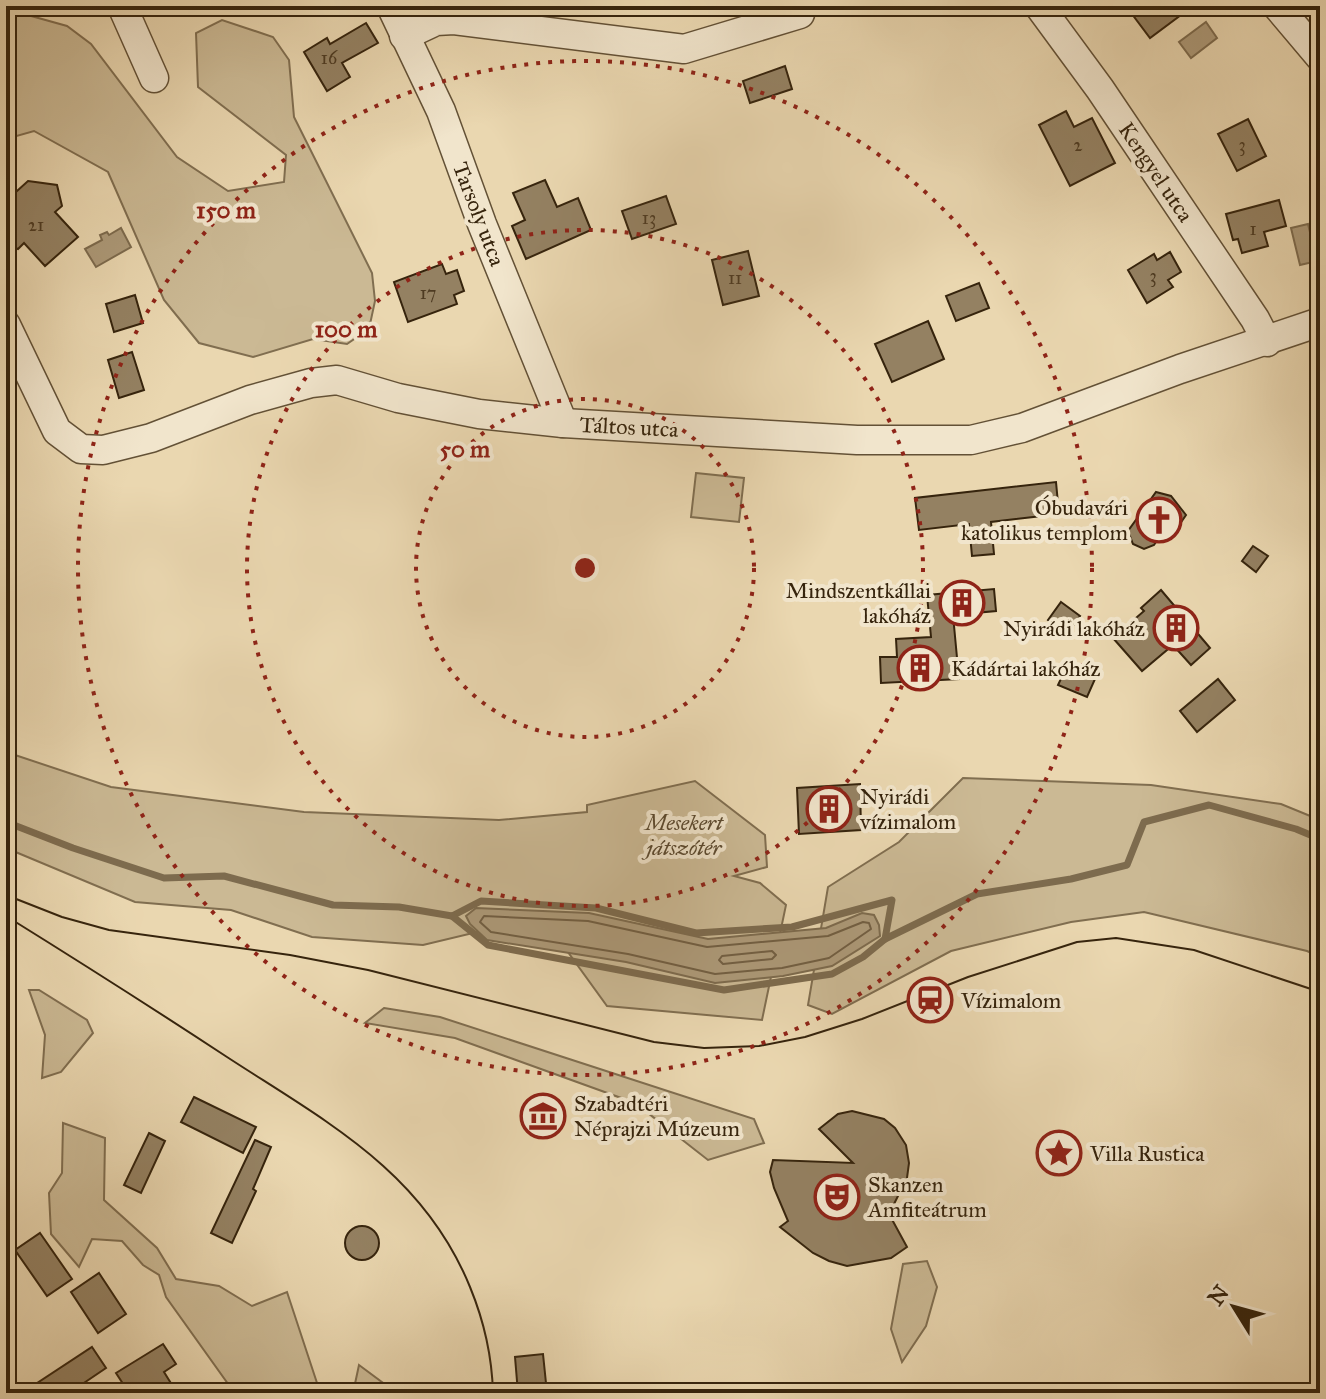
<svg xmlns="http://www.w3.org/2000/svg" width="1326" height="1399" font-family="'IM FELL Great Primer',serif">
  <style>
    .green { fill: #cbb994; stroke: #806e50; stroke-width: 2 }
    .water { fill: #ad9a79; stroke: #7d6b4e; stroke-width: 2 }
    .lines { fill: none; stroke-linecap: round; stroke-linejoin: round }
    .shore { stroke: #725f43; stroke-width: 2 }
    .stream { stroke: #7d6b4e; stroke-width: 7 }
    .building { fill: #948162; stroke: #36240d; stroke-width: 2 }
    .minor-casing { stroke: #635136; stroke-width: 31 }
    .minor { stroke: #f1e5cc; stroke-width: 28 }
    .tram { stroke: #36240d; stroke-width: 2 }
    .ring { fill: none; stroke: #8f2418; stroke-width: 4; stroke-dasharray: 4 8 }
    .labels { text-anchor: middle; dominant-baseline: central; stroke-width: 8; stroke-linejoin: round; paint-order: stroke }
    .number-label { font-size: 18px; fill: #4e3b22 }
    .street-label { font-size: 22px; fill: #36240d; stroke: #f1e5cc }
    .poi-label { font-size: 22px; fill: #36240d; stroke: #f1e5cc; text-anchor: start }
    .park-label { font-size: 22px; font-style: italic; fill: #5b492f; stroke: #f1e5cc }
    .centre { fill: #8f2418; stroke: #f1e5cc; stroke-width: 4 }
    .ring-label { font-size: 24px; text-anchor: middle; font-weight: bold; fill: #8f2418; stroke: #f1e5cc; stroke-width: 8; stroke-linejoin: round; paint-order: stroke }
  </style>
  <rect width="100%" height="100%" fill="#ead7b0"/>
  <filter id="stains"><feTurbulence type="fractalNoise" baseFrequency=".0025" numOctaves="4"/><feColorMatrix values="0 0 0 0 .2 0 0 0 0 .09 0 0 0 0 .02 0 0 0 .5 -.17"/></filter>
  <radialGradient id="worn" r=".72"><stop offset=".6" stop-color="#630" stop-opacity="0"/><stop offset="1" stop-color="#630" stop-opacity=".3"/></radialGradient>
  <!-- green -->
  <g class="green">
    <path d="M6,9L67,26L91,44L177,157L228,191L284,182L286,155L198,87L196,33L222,20L273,37L289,60L294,117L372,273L375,301L369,329L347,344L313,339L253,357L199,343L164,300L108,172L34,131L6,139Z"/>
    <path d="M696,473L744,478L739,522L691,517Z"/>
    <path d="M6,752L111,787L304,812L499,820L587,812V805L695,781L765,835L767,867L734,876L760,883L786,905L762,1020L607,1006L557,937L498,927L423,945L312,937L231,910L135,902L6,848Z"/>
    <path d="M963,778L1151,785L1281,804L1320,820V957L1307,951L1144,912L1071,922L951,951L832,1014L808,1005L828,887L899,842Z"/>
    <path d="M29,990H39L87,1020L93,1033L61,1072L42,1078L45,1035Z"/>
    <path d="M384,1008L440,1017L754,1119L764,1143L708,1160L635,1103L455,1038L365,1023Z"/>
    <path d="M63,1123L105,1138L104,1200L157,1248L176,1279L219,1286L252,1306L287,1292L319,1389L312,1393H239L231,1388L166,1297L159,1275L143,1265L122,1241L92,1239L79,1267L51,1234L49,1193L62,1173Z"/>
    <path d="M927,1261L937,1287L926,1326L902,1362L891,1329L903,1264Z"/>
    <path d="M359,1365L390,1388L422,1393H353Z"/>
  </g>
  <!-- water -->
  <g class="water">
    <path d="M1206,22L1217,38L1191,58L1179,42Z"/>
    <path d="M1308,224L1317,261L1300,265L1291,228Z"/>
    <path d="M121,228L131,247L96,267L85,249L102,240L100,235L107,232L109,235Z"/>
    <path d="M476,908L589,913L708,939L826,928L862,913L874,915L879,925L880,936L832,966L783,976L715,983L626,962L487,940L470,924L466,916Z"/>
  </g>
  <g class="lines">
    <!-- shore -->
    <g class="shore">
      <path d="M484,916L588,921L707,947L828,936L863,922L869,923L871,929L829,958L782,968L715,974L628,954L491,932L480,922Z"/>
      <path d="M772,951L776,955L772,959L723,964L719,960L722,956Z"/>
    </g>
    <!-- stream -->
    <g class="stream">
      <path d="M6,822L73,848L164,878L224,876L333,905L399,907L452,916L481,901L596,908L696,933L792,927L892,900L885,939L977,894L1071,879L1127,865L1144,822L1209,805L1296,829L1320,839"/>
      <path d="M452,916L488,945L724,990L832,974L863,957L885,939"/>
    </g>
  </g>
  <!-- building -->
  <g class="building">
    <path d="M1126,6H1193L1150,38Z"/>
    <path d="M366,23L378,43L342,63L350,77L327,91L304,52L327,38L330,44Z"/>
    <path d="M785,66L792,89L750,103L743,81Z"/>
    <path d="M1066,111L1074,127L1092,118L1115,163L1070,186L1039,125Z"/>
    <path d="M1248,119L1266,156L1237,171L1218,134Z"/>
    <path d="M545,180L557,207L578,198L591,230L526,259L512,226L525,220L513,193Z"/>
    <path d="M28,181L57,185L62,206L55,212L78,237L45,266L24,243L18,249L6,245V201Z"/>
    <path d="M666,196L676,224L632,239L622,211Z"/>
    <path d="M1279,200L1286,226L1264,232L1268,246L1242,253L1238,239L1233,240L1226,214Z"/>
    <path d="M748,251L759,296L723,305L712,260Z"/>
    <path d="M1170,252L1181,272L1168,280L1173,287L1147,303L1128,270L1154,254L1157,260Z"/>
    <path d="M442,264L446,274L457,270L464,291L454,295L457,304L408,322L394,282Z"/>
    <path d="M979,283L989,308L956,321L946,296Z"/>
    <path d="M135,295L143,323L114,332L106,304Z"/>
    <path d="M928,321L944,359L892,382L875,344Z"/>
    <path d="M132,352L144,390L119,398L108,360Z"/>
    <path d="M1056,482L1059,514L991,522L994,554L972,556L969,524L919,530L915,498Z"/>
    <path d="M1156,492L1171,496L1186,515L1177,528L1167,525L1154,545L1144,549L1133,544L1128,531Z"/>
    <path d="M1253,546L1268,556L1256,572L1242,561Z"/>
    <path d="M994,589L996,611L953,615L959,679L881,683L880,657H897L896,639L931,637L927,595Z"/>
    <path d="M1161,590L1210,648L1191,665L1173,645L1142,671L1113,638L1144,611L1141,608Z"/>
    <path d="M1061,602L1080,616L1067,634L1048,620Z"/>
    <path d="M1067,666L1095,679L1087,697L1058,685Z"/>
    <path d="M1218,679L1235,700L1197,732L1180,711Z"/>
    <path d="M860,784L861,830L799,834L797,788Z"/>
    <path d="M194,1097L256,1127L243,1153L181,1122Z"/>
    <path d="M852,1111L884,1119L895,1128L906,1145L909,1163L907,1178L889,1214L907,1247L891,1258L847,1266L829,1261L813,1253L780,1227L788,1221L774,1188L770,1172L773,1160L853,1163L819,1129L838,1114Z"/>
    <path d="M149,1133L165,1141L141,1193L124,1185Z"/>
    <path d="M255,1140L271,1147L253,1189L256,1191L232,1243L211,1233Z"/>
    <circle cx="362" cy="1243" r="17"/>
    <path d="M40,1233L72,1279L47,1296L15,1250Z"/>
    <path d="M99,1273L126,1314L98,1333L71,1292Z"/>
    <path d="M163,1344L176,1364L164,1372L177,1393H129L116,1373Z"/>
    <path d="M92,1347L106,1368L69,1393H22Z"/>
    <path d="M543,1354L547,1393H518L515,1357Z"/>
  </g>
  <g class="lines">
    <!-- minor casing -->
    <g class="minor-casing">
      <g id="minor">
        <path d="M122,6L154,78"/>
        <path d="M391,6L441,111L482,224L563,423"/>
        <path d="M1039,6L1100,89L1255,319L1267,342"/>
        <path d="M1277,6L1320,57"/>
        <path d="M404,36L436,21L454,20L684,49L800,14"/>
        <path d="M6,325L57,431L81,449L103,450L151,438L250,400L311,383L337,380L398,398L479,414L563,423L857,440H971L1022,428L1180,369L1320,322"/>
      </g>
    </g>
    <!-- minor -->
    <use href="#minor" class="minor"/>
    <!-- tram -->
    <g class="tram">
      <path d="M6,895L62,917L109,930L290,955L368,970L654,1042L704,1048L759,1046L805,1037L862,1019L968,977L1077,942L1116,938L1194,950L1320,992"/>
      <path d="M6,916C80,962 154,1009 227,1057C325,1121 423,1171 470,1287C484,1321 492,1356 493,1393"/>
    </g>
  </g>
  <!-- distance rings -->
  <g class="ring">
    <circle cx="585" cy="568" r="169"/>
    <circle cx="585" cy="568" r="338"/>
    <circle cx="585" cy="568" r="507"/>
  </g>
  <!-- icons -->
  <defs>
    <g id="church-ring" transform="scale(2.3)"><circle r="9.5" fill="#f1e5cc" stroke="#8f2418" stroke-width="1.5"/><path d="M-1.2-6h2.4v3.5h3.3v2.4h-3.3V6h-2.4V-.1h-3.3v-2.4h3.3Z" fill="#8f2418"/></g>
    <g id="building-ring" transform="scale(2.3)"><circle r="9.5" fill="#f1e5cc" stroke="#8f2418" stroke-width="1.5"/><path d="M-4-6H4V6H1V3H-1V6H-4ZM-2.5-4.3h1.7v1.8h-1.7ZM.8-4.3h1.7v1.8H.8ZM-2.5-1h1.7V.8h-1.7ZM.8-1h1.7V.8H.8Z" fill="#8f2418"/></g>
    <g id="station-ring" transform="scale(2.3)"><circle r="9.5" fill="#f1e5cc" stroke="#8f2418" stroke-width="1.5"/><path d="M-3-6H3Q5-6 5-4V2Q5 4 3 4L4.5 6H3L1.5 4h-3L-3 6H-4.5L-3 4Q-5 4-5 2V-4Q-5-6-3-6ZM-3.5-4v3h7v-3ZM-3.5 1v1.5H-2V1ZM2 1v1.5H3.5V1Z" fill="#8f2418"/></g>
    <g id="museum-ring" transform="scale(2.3)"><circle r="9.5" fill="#f1e5cc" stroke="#8f2418" stroke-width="1.5"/><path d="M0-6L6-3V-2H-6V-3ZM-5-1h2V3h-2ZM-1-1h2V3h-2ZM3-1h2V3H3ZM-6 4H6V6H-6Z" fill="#8f2418"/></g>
    <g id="sight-ring" transform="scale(2.3)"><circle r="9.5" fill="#f1e5cc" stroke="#8f2418" stroke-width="1.5"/><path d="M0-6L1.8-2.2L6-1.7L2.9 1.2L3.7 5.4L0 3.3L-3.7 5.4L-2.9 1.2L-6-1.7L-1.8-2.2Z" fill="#8f2418"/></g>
    <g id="theatre-ring" transform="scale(2.3)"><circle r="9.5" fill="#f1e5cc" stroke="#8f2418" stroke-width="1.5"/><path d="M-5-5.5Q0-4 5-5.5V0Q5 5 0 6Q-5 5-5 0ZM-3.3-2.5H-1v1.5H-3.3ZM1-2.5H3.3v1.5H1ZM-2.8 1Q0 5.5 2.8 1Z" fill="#8f2418"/></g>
  </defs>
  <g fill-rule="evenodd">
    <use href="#church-ring" x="1159" y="520"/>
    <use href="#building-ring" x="962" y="603"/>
    <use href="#building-ring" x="1176" y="628"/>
    <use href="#building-ring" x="920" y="668"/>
    <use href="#building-ring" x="829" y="809"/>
    <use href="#station-ring" x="930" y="1000"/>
    <use href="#museum-ring" x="543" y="1116"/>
    <use href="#sight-ring" x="1059" y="1153"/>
    <use href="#theatre-ring" x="837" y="1197"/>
  </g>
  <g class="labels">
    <!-- number labels -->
    <g class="number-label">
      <text x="329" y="58">16</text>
      <text x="1078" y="145">2</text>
      <text x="1242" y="145">3</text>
      <text x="649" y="218">13</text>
      <text x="36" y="225">21</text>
      <text x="1253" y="229">1</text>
      <text x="1153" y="276">3</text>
      <text x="735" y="278">11</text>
      <text x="428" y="293">17</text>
    </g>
    <!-- street labels -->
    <g class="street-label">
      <text transform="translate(1156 172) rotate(56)">Kengyel utca</text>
      <text transform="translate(479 214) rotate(69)">Tarsoly utca</text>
      <text transform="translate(629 427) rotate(3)">Táltos utca</text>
    </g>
    <!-- poi labels -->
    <g class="poi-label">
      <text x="1128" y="507" text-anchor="end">Óbudavári<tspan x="1128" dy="25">katolikus templom</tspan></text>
      <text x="931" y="590" text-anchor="end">Mindszentkállai<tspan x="931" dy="25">lakóház</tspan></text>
      <text x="1145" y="628" text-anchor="end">Nyirádi lakóház</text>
      <text x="951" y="668">Kádártai lakóház</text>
      <text x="860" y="796">Nyirádi<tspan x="860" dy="25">vízimalom</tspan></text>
      <text x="961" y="1000">Vízimalom</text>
      <text x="574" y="1103">Szabadtéri<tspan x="574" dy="25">Néprajzi Múzeum</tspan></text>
      <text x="1090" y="1153">Villa Rustica</text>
      <text x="868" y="1184">Skanzen<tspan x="868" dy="25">Amfiteátrum</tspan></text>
    </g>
    <!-- park labels -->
    <g class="park-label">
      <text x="684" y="822">Mesekert<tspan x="684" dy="25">játszótér</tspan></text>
    </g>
  </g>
  <circle cx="585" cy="568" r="12" class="centre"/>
  <g class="ring-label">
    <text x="226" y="218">150 m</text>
    <text x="346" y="337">100 m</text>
    <text x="465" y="457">50 m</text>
  </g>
  <!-- margin -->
  <rect width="1326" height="1399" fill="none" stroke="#ead7b0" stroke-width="32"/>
  <rect x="8" y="8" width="1310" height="1383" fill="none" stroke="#36240d" stroke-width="4"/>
  <rect x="16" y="16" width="1294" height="1367" fill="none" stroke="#36240d" stroke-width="2"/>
  <!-- north arrow -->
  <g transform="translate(1234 1307) rotate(307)" stroke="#f1e5cc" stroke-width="6" paint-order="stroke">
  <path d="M0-6L14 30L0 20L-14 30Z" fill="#36240d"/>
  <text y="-12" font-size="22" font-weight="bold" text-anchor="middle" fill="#36240d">N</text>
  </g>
  <rect width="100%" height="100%" filter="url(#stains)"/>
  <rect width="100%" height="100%" fill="url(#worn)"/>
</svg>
